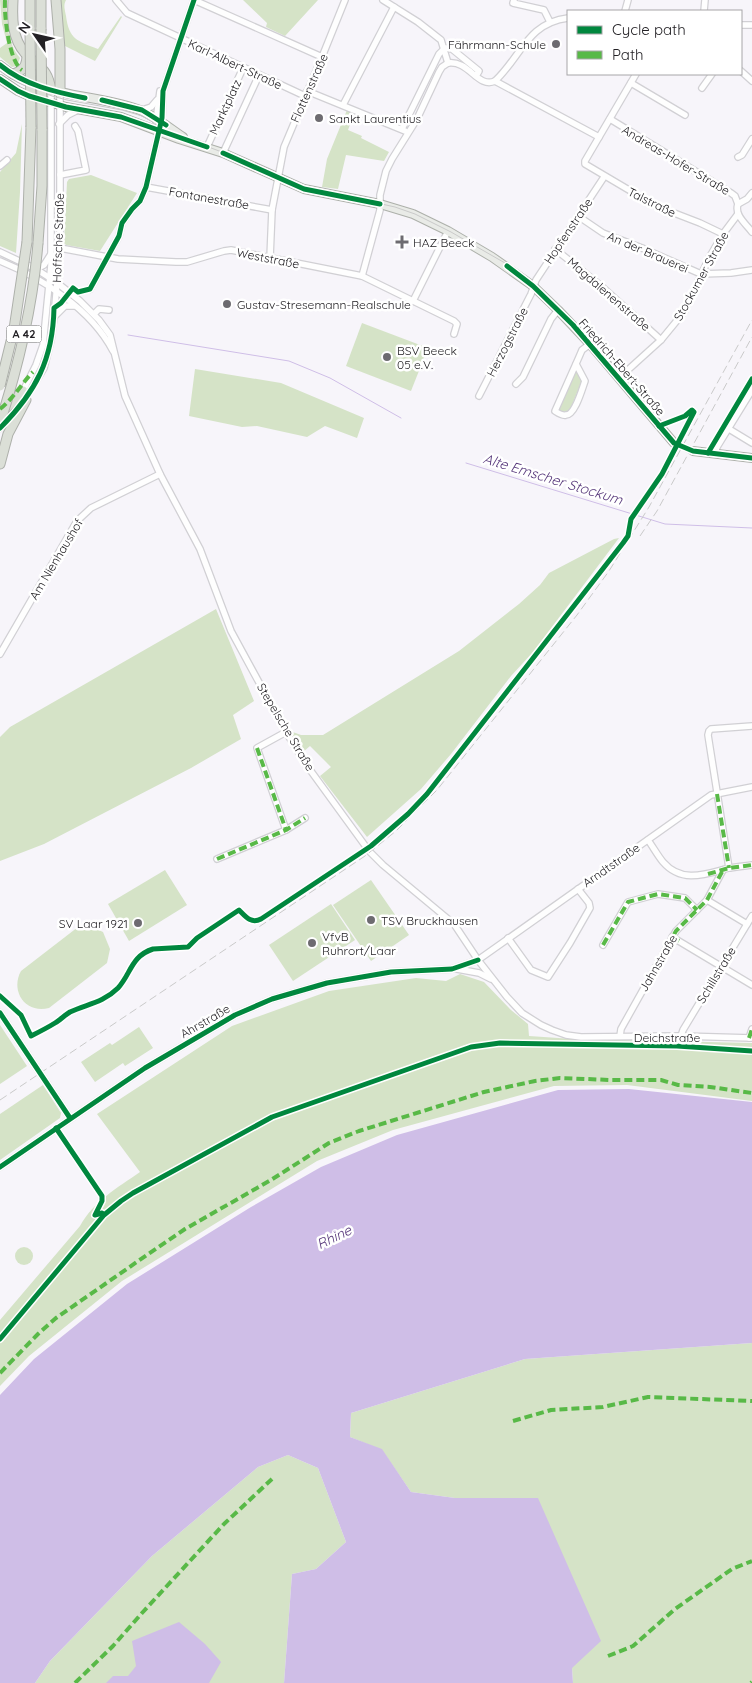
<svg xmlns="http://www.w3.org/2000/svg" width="752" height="1683" font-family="Quicksand,sans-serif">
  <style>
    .green { fill: #d5e3c7 }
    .water { fill: #cfbee7 }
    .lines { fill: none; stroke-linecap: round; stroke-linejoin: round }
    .stream { stroke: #cfbee7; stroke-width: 1 }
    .major-tunnel { stroke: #cdcbcf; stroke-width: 8; stroke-dasharray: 8 4; stroke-linecap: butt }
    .minor-casing { stroke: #d1d0d4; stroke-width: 8 }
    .major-casing { stroke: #adb0aa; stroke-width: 10 }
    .highway-casing { stroke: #adb0aa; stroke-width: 11 }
    .minor { stroke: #fefefe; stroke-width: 5.5 }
    .major { stroke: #e9ebe7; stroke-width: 8 }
    .highway { stroke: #dbdfd7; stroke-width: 9 }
    .tram { stroke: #cacaca; stroke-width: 1 }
    .rail { stroke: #cacaca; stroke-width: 1; stroke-dasharray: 8 4; stroke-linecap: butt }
    .highway-bridge-casing { stroke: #adb0aa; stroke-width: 11; stroke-linecap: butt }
    .highway-bridge { stroke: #dbdfd7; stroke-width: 9 }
    .quiet { stroke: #58b947; stroke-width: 4; stroke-dasharray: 8 4; stroke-linecap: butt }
    .cycleway-casing { stroke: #fff; stroke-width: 8 }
    .cycleway { stroke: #00873e; stroke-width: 5 }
    .poi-dot { fill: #6d6b70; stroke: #fff; stroke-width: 2 }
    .labels { text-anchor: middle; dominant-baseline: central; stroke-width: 5; stroke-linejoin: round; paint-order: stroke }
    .shield { fill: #fff; stroke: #656466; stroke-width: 1 }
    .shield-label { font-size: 11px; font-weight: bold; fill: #232125 }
    .poi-label { font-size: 12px; fill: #232125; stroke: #fff; text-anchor: start }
    .street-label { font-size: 12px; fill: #232125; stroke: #fff }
    .water-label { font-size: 14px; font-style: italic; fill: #57387b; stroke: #fff }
  </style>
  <rect width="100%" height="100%" fill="#f7f5fa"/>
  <!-- green -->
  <g class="green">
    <path d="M0,0H7C6,19 7,43 20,58L17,66L12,67L0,57V48L7,43L2,24Z"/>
    <path d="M58,0H66C63,5 65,10 66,16C69,39 77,41 98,49L121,16L122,17L95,61L63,45Z"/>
    <path d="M243,0H318L285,36L266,27L267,23Z"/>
    <path d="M347,110L354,114L348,130L362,136L361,138L389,152L384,161L346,155L338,189L322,187L327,159Z"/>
    <path d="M22,124L20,192L16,253L0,246V172L16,153Z"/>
    <path d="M91,175L137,193L100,251L66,245L64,243L67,182L69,179Z"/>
    <path d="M362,323L428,348L411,391L346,366Z"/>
    <path d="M576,368L582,380L581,383L570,410L564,412L558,410Z"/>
    <path d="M195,369L281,383L364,418L357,438L325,426L307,437L257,426L242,427L189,416Z"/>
    <path d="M619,538L533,652L511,676L451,754L421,789L367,837L320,776L331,767L310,746L303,752L290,731L301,735H323L459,651L519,604L540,585L549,573L614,539Z"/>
    <path d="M216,609L254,701L233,715L241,739L191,768L44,844L0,861V737L10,727Z"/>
    <path d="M165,870L187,905L129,941L108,904Z"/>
    <path d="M371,880L409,935L371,961L333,905Z"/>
    <path d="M331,904L355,940L293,981L269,945Z"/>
    <path d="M85,924L103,932L110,949L107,963L49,1008C25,1014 10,991 21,971L78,927Z"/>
    <path d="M460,974L484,982L511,1010L528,1024L529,1036L573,1039L752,1043V1101L627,1085L554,1086L393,1130L317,1161L122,1281L29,1356L0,1386V1320L80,1226C94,1201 117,1188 140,1172L97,1114L232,1026L329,991L416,978L446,981Z"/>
    <path d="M0,1025L27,1066L0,1084Z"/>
    <path d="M139,1027L153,1048L125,1066L123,1063L95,1082L81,1062L110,1043L112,1045Z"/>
    <path d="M43,1085L61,1113L60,1118L0,1160V1114Z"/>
    <circle cx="24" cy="1256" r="9"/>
    <path d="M752,1343V1683H573L572,1668L455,1498L411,1492L382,1450L350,1437L351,1413L525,1359Z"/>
    <path d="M288,1455L318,1468L346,1542L316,1569L292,1574L284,1683H35L50,1661L152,1556L258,1467Z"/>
  </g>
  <!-- water -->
  <g class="water">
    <path d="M629,1089L752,1102V1343L525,1359L351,1413L350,1437L382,1449L411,1492L455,1498H538L601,1641L572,1668L573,1683H284L292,1574L316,1569L346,1542L318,1468L288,1455L258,1467L152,1556L50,1661L35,1683H0V1395L34,1359L127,1284L251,1207L321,1167L397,1135L558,1090Z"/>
    <path d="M179,1622L205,1644L221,1662L209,1683H106L113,1676H128L136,1666L132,1641Z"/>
  </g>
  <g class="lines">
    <!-- stream -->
    <g class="stream">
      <path d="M128,335L289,361L330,378L401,418"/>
      <path d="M466,463L665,524L752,528"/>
    </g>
    <!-- major-tunnel -->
    <path class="major-tunnel" d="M674,443L693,451"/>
    <!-- minor casing -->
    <g class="minor-casing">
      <g id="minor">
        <path d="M116,0L127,13L305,96"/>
        <path d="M383,0L418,22L441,40L448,63"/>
        <path d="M514,0L513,3L544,10L550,22"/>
        <path d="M625,11L628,0"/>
        <path d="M704,11L705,0"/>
        <path d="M741,25H752"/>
        <path d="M448,63C469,60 478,89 495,81L599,137"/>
        <path d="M741,71L752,81"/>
        <path d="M636,74L585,161V164L656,206L700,223L723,234"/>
        <path d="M495,81C521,57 527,23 568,18"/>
        <path d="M631,83L685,115"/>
        <path d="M702,88L712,74"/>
        <path d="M307,91L405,131"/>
        <path d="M343,105L394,7"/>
        <path d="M142,110L151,107L157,100"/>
        <path d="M610,119L731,193L735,196L738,204"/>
        <path d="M156,121L160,91"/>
        <path d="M59,124L68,115L80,109"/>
        <path d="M402,129L439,54L445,48L452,49L479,71L476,76"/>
        <path d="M207,147L243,68"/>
        <path d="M223,153L259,75"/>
        <path d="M738,157L742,155L752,139"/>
        <path d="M0,166L7,160"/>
        <path d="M60,175L86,170L78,131L75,126"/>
        <path d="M146,187L272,210"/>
        <path d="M752,193L747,199L738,204C734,215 746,224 752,232"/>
        <path d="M578,216L603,233L642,248L701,274L731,273L752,270"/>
        <path d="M60,248L118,259L176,262H187L224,251L231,250L362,276L454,321L457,324L454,334"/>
        <path d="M555,249L600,285L661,340"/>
        <path d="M0,252L36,269L56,282L80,301L99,320L110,335L125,396L160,474L200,549L231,631L286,732L305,763L369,851L383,865L454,924L478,960L507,997L522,1013L541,1025L552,1030L566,1035L581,1037L681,1036L752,1038"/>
        <path d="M270,258L272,210L284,147L322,57L345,0"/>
        <path d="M0,261C42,278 91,309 113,351"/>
        <path d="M36,269L44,265L51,254"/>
        <path d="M362,276L380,210V195L386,171L392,159L417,119L439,72L442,67L448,63"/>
        <path d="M90,289L119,236L122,223L132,209L140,201L146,187L162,118L163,91L194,0L322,57"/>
        <path d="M413,301L448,231"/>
        <path d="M94,314L99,309L109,310"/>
        <path d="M54,317L65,306H74"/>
        <path d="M576,364L585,381C582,389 575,415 566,415C562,416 558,413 555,411L579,357L582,350L590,344"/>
        <path d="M619,378L661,340L684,312L709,258L723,234L738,214"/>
        <path d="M516,384L523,377L551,319L558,310"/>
        <path d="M22,393L36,365L43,345L51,265V91"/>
        <path d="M479,396L531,294L536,280L604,177"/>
        <path d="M24,401L44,368L51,340L54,317L60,248V93"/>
        <path d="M0,428L18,408"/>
        <path d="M729,429L752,443"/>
        <path d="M715,454L717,447L752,390"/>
        <path d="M0,654L77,521L91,508L160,474"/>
        <path d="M286,732L257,748L286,830"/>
        <path d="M648,840C653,847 658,856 663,862C682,884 706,874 729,868C736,867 744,866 752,865"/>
        <path d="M217,859L286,830L305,818"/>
        <path d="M729,868L708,735L709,731L711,729L752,726"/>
        <path d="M707,900L747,924"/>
        <path d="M672,937L752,985"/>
        <path d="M508,938L531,970L548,977L570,943L590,908L589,903L578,889"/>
        <path d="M603,945L628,902L658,894L685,898L697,910"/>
        <path d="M457,969L479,973L491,979"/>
        <path d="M0,1013L70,1118"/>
        <path d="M620,1036L621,1029L676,931L707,900L723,870"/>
        <path d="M681,1036L683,1030L752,916"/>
        <path d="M749,1038L752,1029"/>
        <path d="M0,1167L145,1068L235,1015L272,999L327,983L391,972L452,969L478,960L711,795L752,787"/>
      </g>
    </g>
    <!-- major casing -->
    <g class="major-casing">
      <g id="major">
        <path d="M0,65C39,98 91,93 137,109C154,115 168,127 183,137"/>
        <path d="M0,79L18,91L29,96L66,107L121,117L179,139L223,153L304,189L380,204L413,214L448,231L492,257L533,286L558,310L590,344L674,443"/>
        <path d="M693,451L752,458"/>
      </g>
    </g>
    <!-- highway casing -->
    <g class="highway-casing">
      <g id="highway">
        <path d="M13,0C12,19 12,38 25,53C39,68 48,68 51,91"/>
        <path d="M30,0V29"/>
        <path d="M41,0V29"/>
        <path d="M56,0L60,49V93"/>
        <path d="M13,74C23,71 27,66 27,55"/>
        <path d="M27,242L31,127"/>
        <path d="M38,243L42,186V129"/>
        <path d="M2,412L23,391"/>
        <path d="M0,464L8,434L26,400"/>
      </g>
    </g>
    <!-- minor -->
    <use href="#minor" class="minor"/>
    <!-- major -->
    <use href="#major" class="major"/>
    <!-- highway -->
    <use href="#highway" class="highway"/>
    <!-- tram -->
    <path class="tram" d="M0,71L22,84L52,96L67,100L122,110L142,116L177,135L227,154L297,185L395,207L415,214L451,232L505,263L542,293L583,336L673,441C693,455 728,455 752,457"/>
    <!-- rail -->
    <g class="rail">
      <path d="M640,536L657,511L752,337"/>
      <path d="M0,1100L365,856L396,831L437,790L577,615L609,571L649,507L752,320"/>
    </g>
    <!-- highway-bridge casing -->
    <g class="highway-bridge-casing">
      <g id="highway-bridge">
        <path d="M30,29L31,127"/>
        <path d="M41,29L42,129"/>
        <path d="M0,386L14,329L27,242"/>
        <path d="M0,423C19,364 33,305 38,243"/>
      </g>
    </g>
    <!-- highway-bridge -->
    <use href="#highway-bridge" class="highway-bridge"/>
    <!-- quiet -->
    <g class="quiet">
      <path d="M5,0C4,15 9,62 22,70"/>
      <path d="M0,409C14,398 21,384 33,372"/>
      <path d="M257,748L286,830"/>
      <path d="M717,794L729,868"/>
      <path d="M217,859L286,830L305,818"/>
      <path d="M708,874L729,868L752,865"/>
      <path d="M672,937L681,942"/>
      <path d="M603,945L628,902L658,894L685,898L697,910"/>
      <path d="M668,945L676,931L707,900L723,870"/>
      <path d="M749,1038L752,1029"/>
      <path d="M0,1373L38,1334L56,1318L157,1248L185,1229L271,1180L329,1143L359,1131L484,1092L535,1081L560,1078L611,1080H661L678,1085L710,1087L752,1093"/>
      <path d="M513,1421L551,1410L603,1407L648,1397L752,1401"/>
      <path d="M608,1656L633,1646L675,1609L732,1569L752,1561"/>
      <path d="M75,1683L113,1646L142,1613L224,1524L272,1479"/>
      <path d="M751,1683L752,1682"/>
    </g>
    <!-- cycleway casing -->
    <g class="cycleway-casing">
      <g id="cycleway">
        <path d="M0,65C24,85 55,92 85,98"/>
        <path d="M0,79L18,91L29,96L66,107L121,117L207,147"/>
        <path d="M102,100L142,110L166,125"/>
        <path d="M223,153L304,189L380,204"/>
        <path d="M507,266L533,286L573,325L674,443L693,451L752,458"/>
        <path d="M0,428C36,392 53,359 54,308L61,303L73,288L78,292L90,289L119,236L122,223L132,209L140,201L146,187L162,118L163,91L194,0"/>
        <path d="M708,453L752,379"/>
        <path d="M0,996L21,1015L31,1036C39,1032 47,1028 55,1023C60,1020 65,1015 70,1012C87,1004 103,1003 118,988C131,974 131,956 153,949L188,947L197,938L239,910C246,917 251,924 261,919L371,846L408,814L427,794L623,543L628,536L631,519L662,474L694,412L692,410L685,416L659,426"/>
        <path d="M0,1013L70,1118"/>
        <path d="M56,1128L102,1196V1201L95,1215L102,1213L103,1214"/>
        <path d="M0,1167L145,1068L235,1015L272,999L327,983L391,972L452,969L478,960"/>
        <path d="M0,1339L104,1215L121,1201L133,1193L272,1117L471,1047L500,1043L677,1046L752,1051"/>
      </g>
    </g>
    <!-- cycleway -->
    <use href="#cycleway" class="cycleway"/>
  </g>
  <!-- markers -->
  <g class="poi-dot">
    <circle cx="556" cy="44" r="5"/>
    <circle cx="319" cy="118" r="5"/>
    <path d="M399.5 234.5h5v5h5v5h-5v5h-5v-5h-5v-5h5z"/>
    <circle cx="227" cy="304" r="5"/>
    <circle cx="387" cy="357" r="5"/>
    <circle cx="371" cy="920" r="5"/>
    <circle cx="138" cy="923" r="5"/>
    <circle cx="312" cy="943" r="5"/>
  </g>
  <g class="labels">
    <!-- shield labels -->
    <rect class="shield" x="6.5" y="325.5" width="35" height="17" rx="4"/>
    <g class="shield-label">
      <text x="24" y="334">A 42</text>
    </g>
    <!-- poi labels -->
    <g class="poi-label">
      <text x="546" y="44" text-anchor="end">Fährmann-Schule</text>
      <text x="329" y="118">Sankt Laurentius</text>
      <text x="413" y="242">HAZ Beeck</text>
      <text x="237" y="304">Gustav-Stresemann-Realschule</text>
      <text x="397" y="350">BSV Beeck<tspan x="397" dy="14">05 e.V.</tspan></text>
      <text x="381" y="920">TSV Bruckhausen</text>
      <text x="128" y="923" text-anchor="end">SV Laar 1921</text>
      <text x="322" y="936">VfvB<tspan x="322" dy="14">Ruhrort/Laar</tspan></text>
    </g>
    <!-- street labels -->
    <g class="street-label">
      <text transform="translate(235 64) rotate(25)">Karl-Albert-Straße</text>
      <text transform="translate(309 88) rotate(-66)">Flottenstraße</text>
      <text transform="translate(225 107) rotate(-65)">Marktplatz</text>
      <text transform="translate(676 160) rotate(31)">Andreas-Hofer-Straße</text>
      <text transform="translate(209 198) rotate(10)">Fontanestraße</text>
      <text transform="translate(652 202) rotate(26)">Talstraße</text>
      <text transform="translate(568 231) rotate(-56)">Hopfenstraße</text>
      <text transform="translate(58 238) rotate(-88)">Hoffsche Straße</text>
      <text transform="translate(648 252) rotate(23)">An der Brauerei</text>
      <text transform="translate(268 258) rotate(11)">Weststraße</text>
      <text transform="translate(701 276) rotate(-61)">Stockumer Straße</text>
      <text transform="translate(609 294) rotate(41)">Magdalenenstraße</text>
      <text transform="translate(507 342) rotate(-63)">Herzogstraße</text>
      <text transform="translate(622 367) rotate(49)">Friedrich-Ebert-Straße</text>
      <text transform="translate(56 559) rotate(-59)">Am Nienhaushof</text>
      <text transform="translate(286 727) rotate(59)">Stepelsche Straße</text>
      <text transform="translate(611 865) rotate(-35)">Arndtstraße</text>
      <text transform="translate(658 963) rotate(-60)">Jahnstraße</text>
      <text transform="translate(716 975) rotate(-59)">Schillstraße</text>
      <text transform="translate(205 1021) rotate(-30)">Ahrstraße</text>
      <text x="667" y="1037">Deichstraße</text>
    </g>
    <!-- water labels -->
    <g class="water-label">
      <text transform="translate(553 479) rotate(17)">Alte Emscher Stockum</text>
      <text transform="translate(334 1237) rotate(-26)">Rhine</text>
    </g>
  </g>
  <!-- legend -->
  <rect x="567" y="10" width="175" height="65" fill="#ffffff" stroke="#a7a6a8"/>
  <rect x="577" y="26" width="25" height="8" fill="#00873e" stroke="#a7a6a8"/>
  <text x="612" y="35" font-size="15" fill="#232125">Cycle path</text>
  <rect x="577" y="51" width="25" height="8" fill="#58b947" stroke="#a7a6a8"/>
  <text x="612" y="60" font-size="15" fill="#232125">Path</text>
  <!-- north arrow -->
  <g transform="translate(35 35) rotate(304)" stroke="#ffffff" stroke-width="4" paint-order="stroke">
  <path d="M0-4L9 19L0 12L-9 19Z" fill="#232125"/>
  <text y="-8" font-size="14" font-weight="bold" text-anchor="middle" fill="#232125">N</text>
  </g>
</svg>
